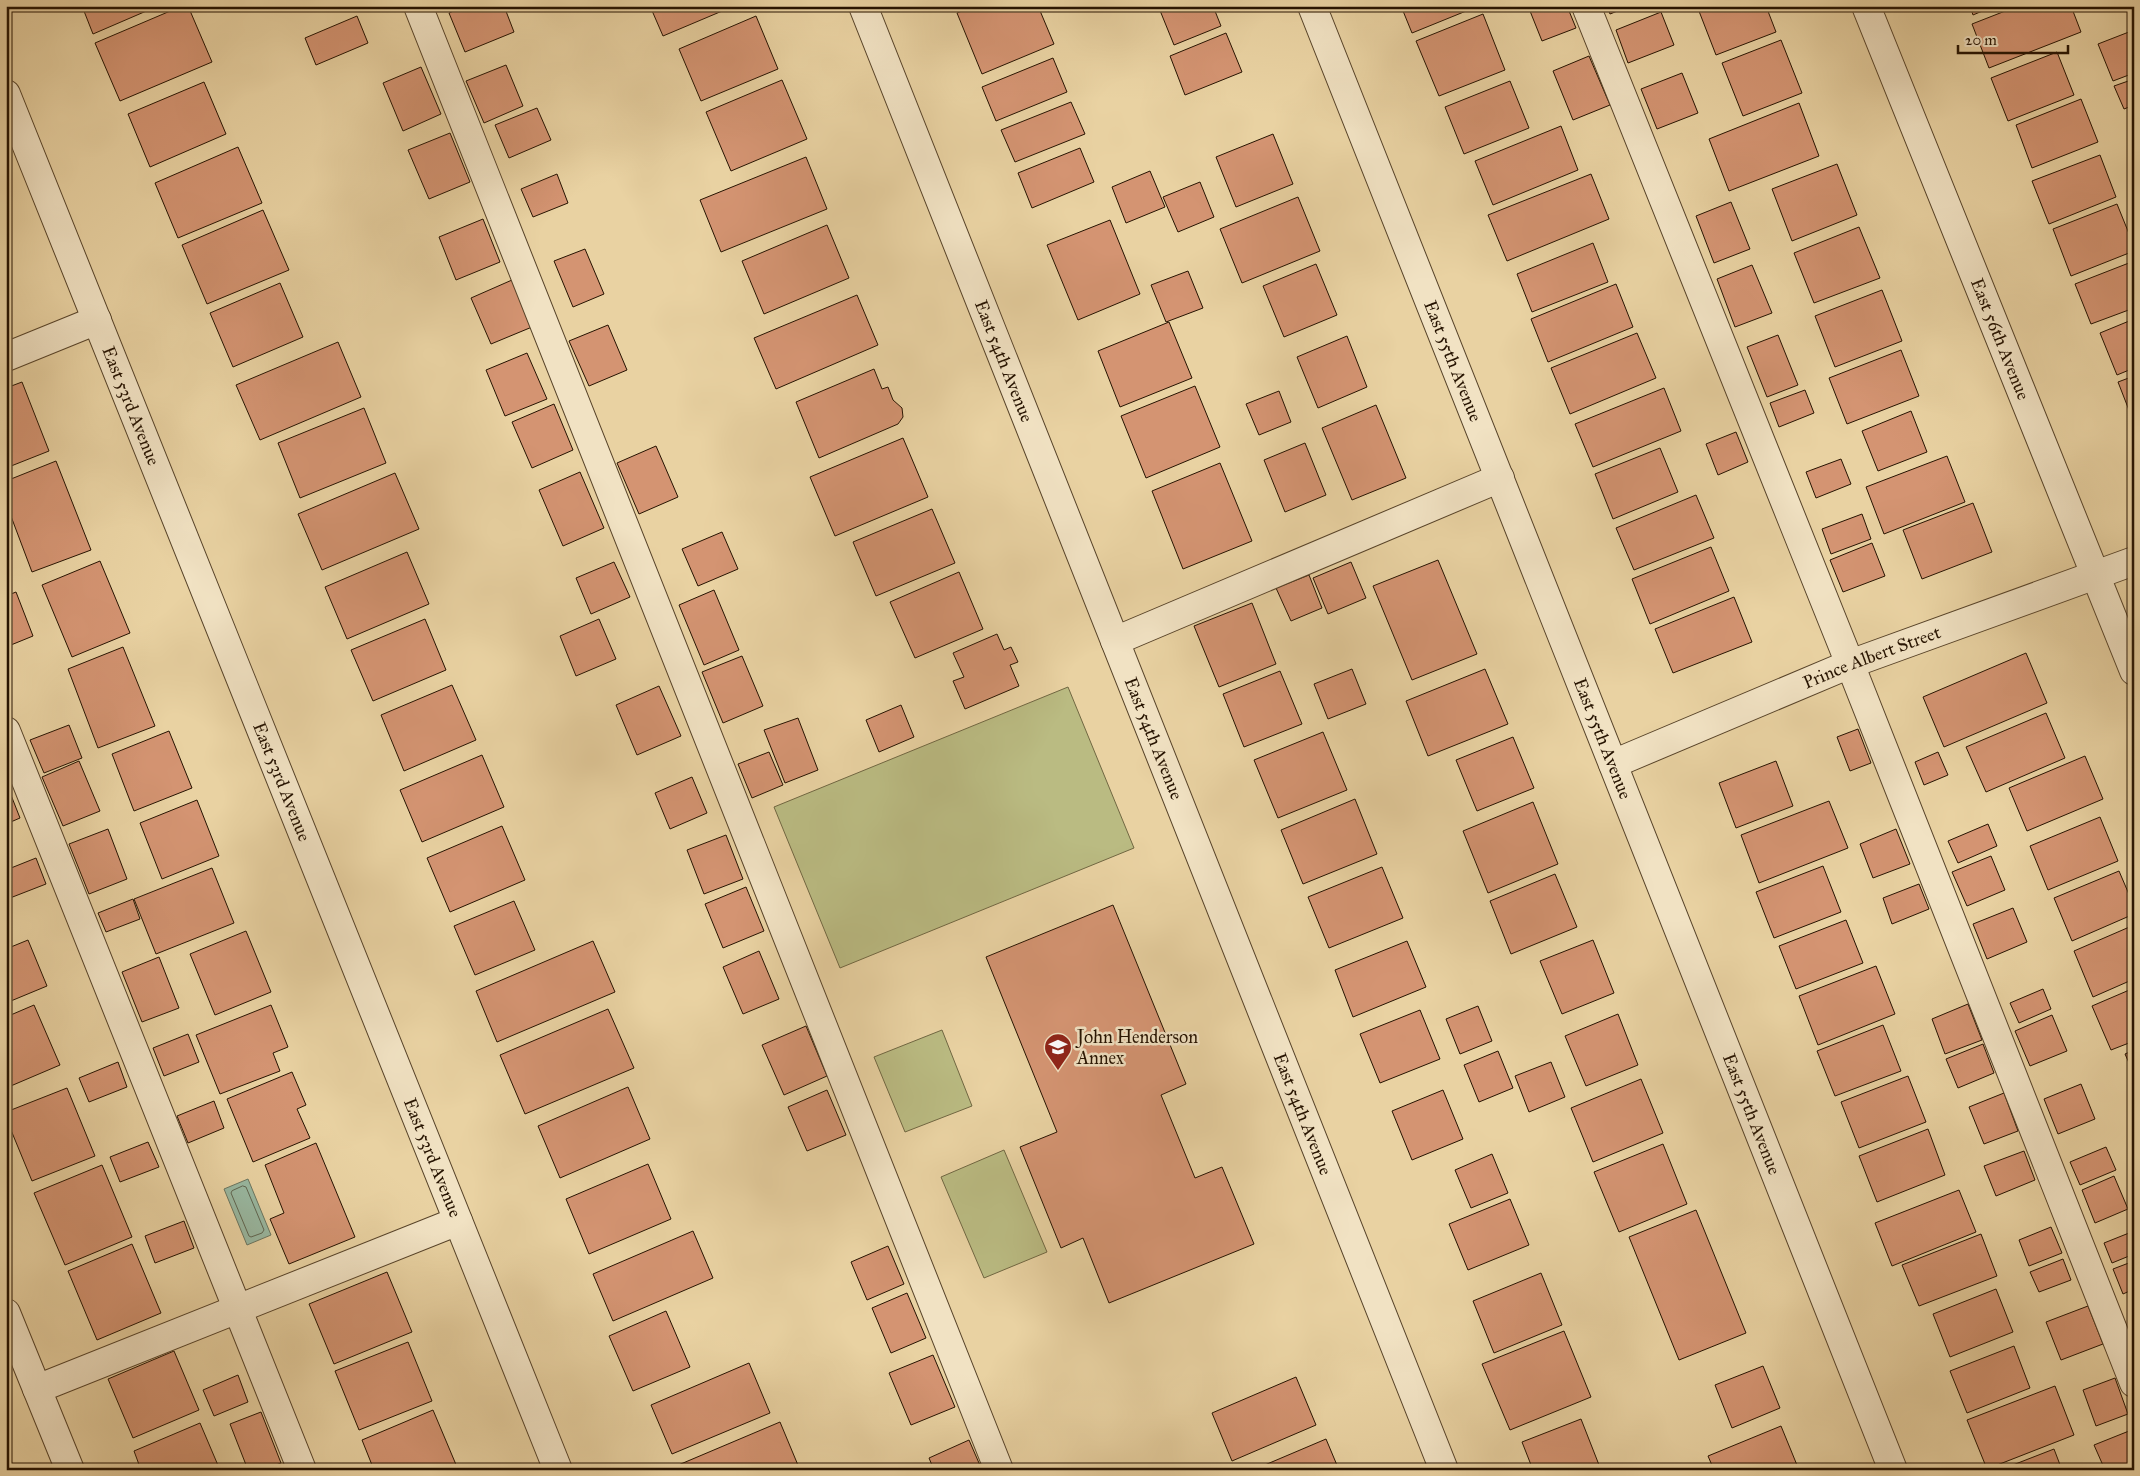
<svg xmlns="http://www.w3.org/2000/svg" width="2140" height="1476" font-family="'IM FELL Great Primer',serif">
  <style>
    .green { fill: #babb82; stroke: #706742 }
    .water { fill: #99b8a1; stroke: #6b7661 }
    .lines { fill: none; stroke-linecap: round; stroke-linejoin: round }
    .shore { stroke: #606651; stroke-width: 1 }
    .building { fill: #d49472; stroke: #261301 }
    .minor-casing { stroke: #574329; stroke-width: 30 }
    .minor { stroke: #f1e2c3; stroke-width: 28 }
    .labels { text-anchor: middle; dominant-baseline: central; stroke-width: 5; stroke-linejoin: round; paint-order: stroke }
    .street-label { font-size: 18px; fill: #261301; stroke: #f1e2c3 }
    .poi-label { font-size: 18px; fill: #261301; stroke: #f1e2c3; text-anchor: start }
  </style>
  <rect width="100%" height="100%" fill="#e9d2a2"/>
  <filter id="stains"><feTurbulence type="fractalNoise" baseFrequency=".004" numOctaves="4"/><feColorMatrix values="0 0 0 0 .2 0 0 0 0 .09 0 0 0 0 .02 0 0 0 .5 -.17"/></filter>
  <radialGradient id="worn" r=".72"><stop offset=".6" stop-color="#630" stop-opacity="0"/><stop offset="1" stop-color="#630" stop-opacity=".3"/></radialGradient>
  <!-- green -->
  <g class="green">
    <path d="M1068,687L1134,848L840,968L774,807Z"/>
    <path d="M942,1030L972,1106L905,1132L874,1057Z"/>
    <path d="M1004,1150L1047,1252L984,1278L941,1177Z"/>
  </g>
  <!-- water -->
  <path class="water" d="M248,1179L271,1235L247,1245L224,1189Z"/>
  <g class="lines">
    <!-- shore -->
    <path class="shore" d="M243,1186L246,1187L264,1230L262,1233L251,1237L249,1236L231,1193L232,1191Z"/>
  </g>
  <!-- building -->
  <g class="building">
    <path d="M82,6H158L93,34Z"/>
    <path d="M182,6H188L212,62L120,101L95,43Z"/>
    <path d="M465,6H504L514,32L465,52L449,13Z"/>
    <path d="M650,6H734L663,36Z"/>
    <path d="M974,6H1038L1054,44L982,74L957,13Z"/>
    <path d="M1163,6H1213L1221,26L1174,45L1159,8Z"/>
    <path d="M1401,6H1476V7L1412,33Z"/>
    <path d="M1528,6H1567L1576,28L1542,41Z"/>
    <path d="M1607,6H1630L1610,14Z"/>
    <path d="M1697,6H1766L1776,32L1716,55Z"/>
    <path d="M1970,6H1994L1973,15Z"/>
    <path d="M2018,6H2071L2081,32L1989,68L1972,24Z"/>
    <path d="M1661,12L1674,45L1628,63L1616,30Z"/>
    <path d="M1483,14L1505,70L1439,96L1416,41Z"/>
    <path d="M357,16L368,43L316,65L305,38Z"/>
    <path d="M756,16L778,69L701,101L679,49Z"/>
    <path d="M2134,30V73L2113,81L2098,44Z"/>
    <path d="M1226,33L1242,72L1185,95L1170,56Z"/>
    <path d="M1781,40L1802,93L1743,116L1722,63Z"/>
    <path d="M2057,52L2074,95L2008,121L1991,78Z"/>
    <path d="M1589,56L1610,105L1573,120L1553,71Z"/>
    <path d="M1053,58L1067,92L996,121L982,87Z"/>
    <path d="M506,65L523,106L484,123L466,81Z"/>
    <path d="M421,67L441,114L403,131L383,83Z"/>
    <path d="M1682,73L1698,113L1657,129L1641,89Z"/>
    <path d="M2134,79V105L2124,109L2114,86Z"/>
    <path d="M782,80L807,139L731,171L706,112Z"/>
    <path d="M1510,81L1529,128L1464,154L1445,107Z"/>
    <path d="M204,82L226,134L150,167L128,114Z"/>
    <path d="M2081,99L2098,142L2032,168L2016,125Z"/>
    <path d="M1071,102L1085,134L1015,162L1001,130Z"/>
    <path d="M1799,103L1819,156L1729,191L1709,139Z"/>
    <path d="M537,108L551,140L509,158L495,125Z"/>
    <path d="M1561,126L1578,170L1493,205L1475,161Z"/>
    <path d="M450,133L470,182L429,199L408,150Z"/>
    <path d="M1273,134L1293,184L1236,207L1216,157Z"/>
    <path d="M238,147L262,203L178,238L155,183Z"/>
    <path d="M1080,148L1094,182L1032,208L1018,173Z"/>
    <path d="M2100,155L2116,197L2049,224L2032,181Z"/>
    <path d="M806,157L827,209L721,252L700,200Z"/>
    <path d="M1837,164L1857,215L1792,241L1772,189Z"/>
    <path d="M1150,171L1165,207L1126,223L1112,187Z"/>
    <path d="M557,174L568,203L533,217L521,189Z"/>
    <path d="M1591,174L1609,219L1507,261L1488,215Z"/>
    <path d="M1200,182L1214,217L1178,232L1163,197Z"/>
    <path d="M1298,197L1320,251L1242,283L1220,229Z"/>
    <path d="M1731,202L1750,249L1714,263L1696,216Z"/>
    <path d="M2117,204L2134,246V251L2071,276L2053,229Z"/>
    <path d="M263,210L289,270L207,304L182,245Z"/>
    <path d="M483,219L500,262L456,280L439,237Z"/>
    <path d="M1110,220L1140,294L1078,320L1047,245Z"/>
    <path d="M827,225L849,278L764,314L742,261Z"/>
    <path d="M1859,227L1880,278L1814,303L1794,253Z"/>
    <path d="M1593,243L1608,282L1532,312L1517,274Z"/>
    <path d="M585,249L604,294L573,307L554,261Z"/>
    <path d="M2134,261V308L2091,324L2075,284Z"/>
    <path d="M1316,264L1337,315L1284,337L1263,286Z"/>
    <path d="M1752,265L1772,313L1735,327L1717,279Z"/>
    <path d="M1188,271L1203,308L1166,322L1151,285Z"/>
    <path d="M512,280L532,327L491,344L471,298Z"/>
    <path d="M280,283L303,337L233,367L210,313Z"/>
    <path d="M1616,284L1633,327L1548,362L1531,319Z"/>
    <path d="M1882,290L1902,341L1835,367L1815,316Z"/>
    <path d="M857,295L878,345L776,389L754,338Z"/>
    <path d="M2134,319V368L2117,375L2100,333Z"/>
    <path d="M1169,322L1192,378L1120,407L1098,351Z"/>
    <path d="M608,325L627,370L589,386L569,341Z"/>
    <path d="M1637,333L1656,378L1570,414L1551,368Z"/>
    <path d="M1778,335L1798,385L1767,397L1747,347Z"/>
    <path d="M1347,336L1367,387L1318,408L1297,357Z"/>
    <path d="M338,342L361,397L260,440L236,385Z"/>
    <path d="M1901,350L1919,396L1847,424L1829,378Z"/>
    <path d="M527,353L547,399L505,416L486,370Z"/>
    <path d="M874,369L882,389L888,387L893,400L902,408L903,417L898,424L819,458L796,402Z"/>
    <path d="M2134,376V423L2118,382Z"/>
    <path d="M22,382L49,451L6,468V388Z"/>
    <path d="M1195,386L1220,447L1146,478L1121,416Z"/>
    <path d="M1664,388L1681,431L1593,467L1575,424Z"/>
    <path d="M1805,390L1814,413L1779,427L1770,403Z"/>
    <path d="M1279,391L1291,422L1259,435L1246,404Z"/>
    <path d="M554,404L573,450L532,468L512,422Z"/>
    <path d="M1376,405L1406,478L1352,500L1322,428Z"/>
    <path d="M364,408L386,463L300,498L278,443Z"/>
    <path d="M1911,411L1927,452L1878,471L1862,431Z"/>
    <path d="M1736,432L1748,462L1718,475L1706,444Z"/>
    <path d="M903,438L928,497L835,536L810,477Z"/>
    <path d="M1305,443L1326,495L1285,512L1264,460Z"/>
    <path d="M656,446L678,497L639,514L617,463Z"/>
    <path d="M1660,448L1678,492L1613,519L1595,474Z"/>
    <path d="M1947,456L1965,502L1884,534L1866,487Z"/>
    <path d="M1841,459L1851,484L1816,498L1806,472Z"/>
    <path d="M56,461L91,550L32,572L6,503V481Z"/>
    <path d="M1220,463L1252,541L1183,569L1152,491Z"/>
    <path d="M580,472L604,528L563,546L539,490Z"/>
    <path d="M395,473L419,529L322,570L298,514Z"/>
    <path d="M1696,495L1714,538L1634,570L1616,528Z"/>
    <path d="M1973,503L1992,552L1922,579L1903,530Z"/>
    <path d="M932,509L955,563L876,596L853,542Z"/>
    <path d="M1862,514L1871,539L1831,554L1822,529Z"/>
    <path d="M722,532L738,569L698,586L682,549Z"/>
    <path d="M1872,543L1885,576L1843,592L1830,560Z"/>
    <path d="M1711,547L1729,591L1650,624L1632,579Z"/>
    <path d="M407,552L429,604L347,639L325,587Z"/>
    <path d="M1438,560L1477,654L1412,680L1373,586Z"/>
    <path d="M100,561L130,633L72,657L42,585Z"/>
    <path d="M614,562L630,597L591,614L576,578Z"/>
    <path d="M1351,562L1366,598L1328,614L1313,578Z"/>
    <path d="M959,572L983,629L915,658L890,602Z"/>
    <path d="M1309,575L1322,608L1291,621L1276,588Z"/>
    <path d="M714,590L739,650L704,665L679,605Z"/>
    <path d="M16,592L33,636L6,647V596Z"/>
    <path d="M1734,597L1752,642L1673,673L1655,629Z"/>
    <path d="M1252,603L1276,664L1219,687L1194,626Z"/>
    <path d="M425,619L446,670L373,701L351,650Z"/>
    <path d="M599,619L616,659L576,676L560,636Z"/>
    <path d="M997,634L1004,650L1011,647L1018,662L1010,665L1019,686L965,709L953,681L964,677L953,653Z"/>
    <path d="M123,647L155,726L98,748L68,669Z"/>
    <path d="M2026,653L2047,703L1944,747L1923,697Z"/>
    <path d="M742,656L763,706L723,723L702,672Z"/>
    <path d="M1352,669L1366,704L1328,719L1314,684Z"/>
    <path d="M1485,669L1508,724L1428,756L1406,701Z"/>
    <path d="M1280,671L1302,724L1244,747L1223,694Z"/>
    <path d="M452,685L476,740L404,771L381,715Z"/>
    <path d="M659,686L681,736L637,755L616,705Z"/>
    <path d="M901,705L914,737L879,752L866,720Z"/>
    <path d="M2046,713L2065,758L1986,792L1966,747Z"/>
    <path d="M798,718L818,770L785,783L764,730Z"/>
    <path d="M69,725L82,758L44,773L30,740Z"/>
    <path d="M1858,729L1871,763L1850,771L1837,737Z"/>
    <path d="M169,731L192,788L134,811L112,754Z"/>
    <path d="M1323,732L1347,790L1278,818L1254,760Z"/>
    <path d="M1513,737L1534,788L1477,811L1456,760Z"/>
    <path d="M769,752L783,785L752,798L738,764Z"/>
    <path d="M1938,752L1948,775L1924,785L1915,762Z"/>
    <path d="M482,755L504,807L422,842L400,790Z"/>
    <path d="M2085,756L2103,799L2027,831L2009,788Z"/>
    <path d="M79,761L100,811L63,826L42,777Z"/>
    <path d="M1776,761L1793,806L1736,828L1719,783Z"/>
    <path d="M692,777L707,813L670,829L655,793Z"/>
    <path d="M9,790L20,818L6,824V791Z"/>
    <path d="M1355,799L1377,854L1303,884L1281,830Z"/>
    <path d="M197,800L219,856L162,879L140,823Z"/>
    <path d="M1829,801L1848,848L1759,883L1741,835Z"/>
    <path d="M1533,802L1558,864L1488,893L1463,831Z"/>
    <path d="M2100,817L2118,861L2048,890L2030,846Z"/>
    <path d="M1988,824L1997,846L1958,863L1948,841Z"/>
    <path d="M502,826L525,880L450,912L427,858Z"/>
    <path d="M108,829L127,879L89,894L69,844Z"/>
    <path d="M1896,829L1910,864L1873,878L1860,844Z"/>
    <path d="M726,835L743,879L704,894L687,850Z"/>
    <path d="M1991,856L2005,890L1967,906L1952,872Z"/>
    <path d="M36,858L46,884L10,898L6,888V870Z"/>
    <path d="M1823,866L1841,912L1774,938L1756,892Z"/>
    <path d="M1382,867L1403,918L1329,948L1308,897Z"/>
    <path d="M212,868L234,923L156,954L134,899Z"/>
    <path d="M2119,871L2134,906V914L2072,941L2054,898Z"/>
    <path d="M1555,874L1577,927L1511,954L1490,901Z"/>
    <path d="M1919,884L1929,909L1892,924L1883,898Z"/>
    <path d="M746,887L764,931L723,948L705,904Z"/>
    <path d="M133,899L140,919L106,932L98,913Z"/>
    <path d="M514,901L535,950L475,975L454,926Z"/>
    <path d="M1113,905L1186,1084L1161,1095L1195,1178L1222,1167L1254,1244L1109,1303L1083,1238L1061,1248L1020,1147L1057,1132L986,957Z"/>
    <path d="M2013,908L2027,942L1987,959L1973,924Z"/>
    <path d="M1846,920L1863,963L1796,989L1779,946Z"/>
    <path d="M2134,925V979L2093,997L2074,951Z"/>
    <path d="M246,931L271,992L215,1015L190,954Z"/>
    <path d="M28,940L47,986L6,1003V949Z"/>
    <path d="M1593,940L1614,993L1562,1014L1540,961Z"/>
    <path d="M593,941L615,992L497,1042L476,991Z"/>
    <path d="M1407,941L1426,987L1353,1017L1335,970Z"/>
    <path d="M759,951L779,999L743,1014L723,967Z"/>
    <path d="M159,957L179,1008L142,1022L122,972Z"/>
    <path d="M1876,966L1895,1014L1818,1045L1799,996Z"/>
    <path d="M2134,988V1041L2111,1050L2092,1006Z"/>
    <path d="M2043,989L2051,1009L2019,1023L2010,1003Z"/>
    <path d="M1968,1004L1982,1040L1945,1054L1932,1019Z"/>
    <path d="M34,1005L60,1065L6,1088V1017Z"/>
    <path d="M271,1005L288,1047L273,1053L280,1071L220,1094L196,1035Z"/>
    <path d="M1478,1006L1492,1041L1460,1054L1446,1019Z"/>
    <path d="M608,1009L634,1068L525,1114L500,1055Z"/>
    <path d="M1420,1010L1440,1059L1380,1083L1360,1034Z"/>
    <path d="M1618,1014L1638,1065L1586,1086L1565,1036Z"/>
    <path d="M2052,1015L2067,1051L2030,1066L2015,1031Z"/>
    <path d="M1883,1025L1901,1071L1835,1096L1817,1051Z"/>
    <path d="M806,1026L827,1076L784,1095L762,1045Z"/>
    <path d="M188,1034L199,1062L164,1076L153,1048Z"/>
    <path d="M1983,1044L1994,1073L1958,1088L1946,1059Z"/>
    <path d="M2134,1050V1074L2125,1054Z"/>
    <path d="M1498,1051L1513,1088L1479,1102L1464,1065Z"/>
    <path d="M118,1062L127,1087L89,1102L79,1078Z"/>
    <path d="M1551,1062L1565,1097L1529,1112L1515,1076Z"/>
    <path d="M292,1072L306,1105L297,1109L310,1138L253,1162L227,1099Z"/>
    <path d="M1908,1076L1926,1122L1859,1148L1841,1102Z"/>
    <path d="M1641,1079L1663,1133L1593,1162L1571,1108Z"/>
    <path d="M2081,1084L2095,1119L2058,1134L2044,1099Z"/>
    <path d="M628,1087L650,1139L560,1178L538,1126Z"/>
    <path d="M67,1088L95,1156L32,1181L6,1118V1112Z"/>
    <path d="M827,1090L846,1135L807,1151L788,1107Z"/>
    <path d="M1443,1090L1463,1139L1412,1160L1392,1111Z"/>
    <path d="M2004,1093L2018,1131L1984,1144L1969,1107Z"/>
    <path d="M214,1101L224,1128L188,1143L177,1116Z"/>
    <path d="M1928,1129L1945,1175L1877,1202L1859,1156Z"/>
    <path d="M148,1142L159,1167L120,1182L110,1157Z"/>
    <path d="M316,1143L355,1237L289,1264L270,1219L284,1213L265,1165Z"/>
    <path d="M1663,1144L1687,1204L1619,1232L1594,1172Z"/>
    <path d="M2106,1147L2116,1170L2080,1185L2070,1162Z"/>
    <path d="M2024,1151L2035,1180L1996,1196L1984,1166Z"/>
    <path d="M1492,1154L1508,1193L1471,1208L1455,1170Z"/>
    <path d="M648,1164L671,1219L589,1254L566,1199Z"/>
    <path d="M102,1165L132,1237L65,1265L34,1193Z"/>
    <path d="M2114,1176L2128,1209L2095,1223L2082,1190Z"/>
    <path d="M1959,1190L1976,1232L1892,1266L1875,1223Z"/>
    <path d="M1510,1199L1529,1245L1468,1270L1449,1224Z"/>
    <path d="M1696,1210L1746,1333L1679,1360L1629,1237Z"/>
    <path d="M184,1221L194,1248L155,1263L145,1236Z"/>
    <path d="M2051,1227L2062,1253L2029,1266L2019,1240Z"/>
    <path d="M693,1231L713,1278L613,1321L593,1274Z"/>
    <path d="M2134,1231V1254L2112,1263L2104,1243Z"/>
    <path d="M1981,1234L1997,1276L1919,1306L1902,1265Z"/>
    <path d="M132,1244L161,1313L97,1340L68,1271Z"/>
    <path d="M888,1246L904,1284L867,1300L851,1262Z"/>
    <path d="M2063,1259L2071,1280L2039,1292L2030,1272Z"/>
    <path d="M2134,1261V1289L2123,1294L2113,1269Z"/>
    <path d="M387,1272L412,1332L334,1364L309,1304Z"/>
    <path d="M1541,1273L1562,1325L1494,1353L1473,1301Z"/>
    <path d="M1996,1289L2013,1332L1950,1357L1933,1314Z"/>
    <path d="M907,1293L926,1338L891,1353L872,1308Z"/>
    <path d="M2088,1306L2103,1344L2061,1360L2046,1322Z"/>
    <path d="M666,1311L690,1367L633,1391L609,1336Z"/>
    <path d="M1564,1331L1591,1397L1510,1430L1482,1364Z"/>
    <path d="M408,1342L432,1401L359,1430L335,1371Z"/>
    <path d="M2014,1346L2030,1388L1967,1413L1950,1371Z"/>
    <path d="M174,1351L199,1410L133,1438L108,1379Z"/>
    <path d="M933,1355L955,1407L911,1425L889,1373Z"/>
    <path d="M749,1363L770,1413L672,1454L651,1405Z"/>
    <path d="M1763,1366L1780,1408L1732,1428L1715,1385Z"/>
    <path d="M238,1375L248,1402L214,1416L203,1390Z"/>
    <path d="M1296,1377L1316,1425L1232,1461L1212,1413Z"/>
    <path d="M2115,1378L2128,1414L2096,1426L2083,1390Z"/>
    <path d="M2055,1386L2074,1435L1987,1469L1967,1420Z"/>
    <path d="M433,1410L457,1467L451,1470H374L362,1440Z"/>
    <path d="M261,1412L281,1463L263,1470H248L230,1424Z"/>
    <path d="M1581,1419L1601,1470H1533L1522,1442Z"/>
    <path d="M780,1422L800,1470H677L676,1466Z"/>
    <path d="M200,1423L220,1470H141L134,1451Z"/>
    <path d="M1781,1426L1799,1470H1714L1708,1456Z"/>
    <path d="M2134,1429V1469L2105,1470L2094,1445Z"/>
    <path d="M1326,1439L1339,1470H1253Z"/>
    <path d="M969,1440L982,1470H934L929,1458Z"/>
    <path d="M2054,1449L2062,1470H2000Z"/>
  </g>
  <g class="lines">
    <!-- minor casing -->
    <g class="minor-casing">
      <g id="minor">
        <path d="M418,6L999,1470"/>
        <path id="s1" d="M863,6L1444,1470"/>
        <path id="s2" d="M1312,6L1893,1470"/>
        <path d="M1586,6L1850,664L2134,1383"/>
        <path id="s3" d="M1866,6L2134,671"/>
        <path id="s4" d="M6,94L558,1470"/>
        <path d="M6,357L97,320"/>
        <path d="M1115,641L1500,478"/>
        <path d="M6,731L302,1470"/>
        <path id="s5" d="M1613,764L1850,664L2134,561"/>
        <path d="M6,1313L70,1470"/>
        <path d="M37,1389L458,1221"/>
      </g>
    </g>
    <!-- minor -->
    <use href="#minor" class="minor"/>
  </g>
  <!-- icons -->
  <defs>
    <g id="school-pin" transform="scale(1.4375)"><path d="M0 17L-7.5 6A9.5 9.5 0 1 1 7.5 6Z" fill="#8f2418" stroke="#f1e2c3"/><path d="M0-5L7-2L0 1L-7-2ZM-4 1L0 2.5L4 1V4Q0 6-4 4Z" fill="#fff"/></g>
  </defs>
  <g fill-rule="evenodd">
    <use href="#school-pin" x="1058" y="1047"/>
  </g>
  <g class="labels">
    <!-- street labels -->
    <g class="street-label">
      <text stroke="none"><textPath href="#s3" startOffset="359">East 56th Avenue</textPath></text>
      <text stroke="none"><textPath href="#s2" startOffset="382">East 55th Avenue</textPath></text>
      <text stroke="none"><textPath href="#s1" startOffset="382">East 54th Avenue</textPath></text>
      <text stroke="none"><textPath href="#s4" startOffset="336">East 53rd Avenue</textPath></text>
      <text stroke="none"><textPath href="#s5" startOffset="280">Prince Albert Street</textPath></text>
      <text stroke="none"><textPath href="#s1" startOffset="788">East 54th Avenue</textPath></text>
      <text stroke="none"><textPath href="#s2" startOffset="788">East 55th Avenue</textPath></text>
      <text stroke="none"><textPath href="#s4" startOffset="741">East 53rd Avenue</textPath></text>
      <text stroke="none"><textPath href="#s1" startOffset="1192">East 54th Avenue</textPath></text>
      <text stroke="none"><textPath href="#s2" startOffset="1192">East 55th Avenue</textPath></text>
      <text stroke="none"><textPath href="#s4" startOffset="1146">East 53rd Avenue</textPath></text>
    </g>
    <!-- poi labels -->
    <g class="poi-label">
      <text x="1077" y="1037">John Henderson<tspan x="1077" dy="21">Annex</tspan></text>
    </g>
  </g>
  <!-- margin -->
  <rect width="2140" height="1476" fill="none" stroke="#e9d2a2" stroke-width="25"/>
  <rect x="8" y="8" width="2125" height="1461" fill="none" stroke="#261301" stroke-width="2.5"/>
  <rect x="12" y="12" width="2115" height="1451" fill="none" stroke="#261301"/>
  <!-- scale -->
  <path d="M1958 45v8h110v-8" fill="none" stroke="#261301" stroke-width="2.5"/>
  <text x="1965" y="45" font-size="15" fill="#261301" stroke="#f1e2c3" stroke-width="4" paint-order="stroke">20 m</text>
  <rect width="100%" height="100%" filter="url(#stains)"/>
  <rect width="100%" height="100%" fill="url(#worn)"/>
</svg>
